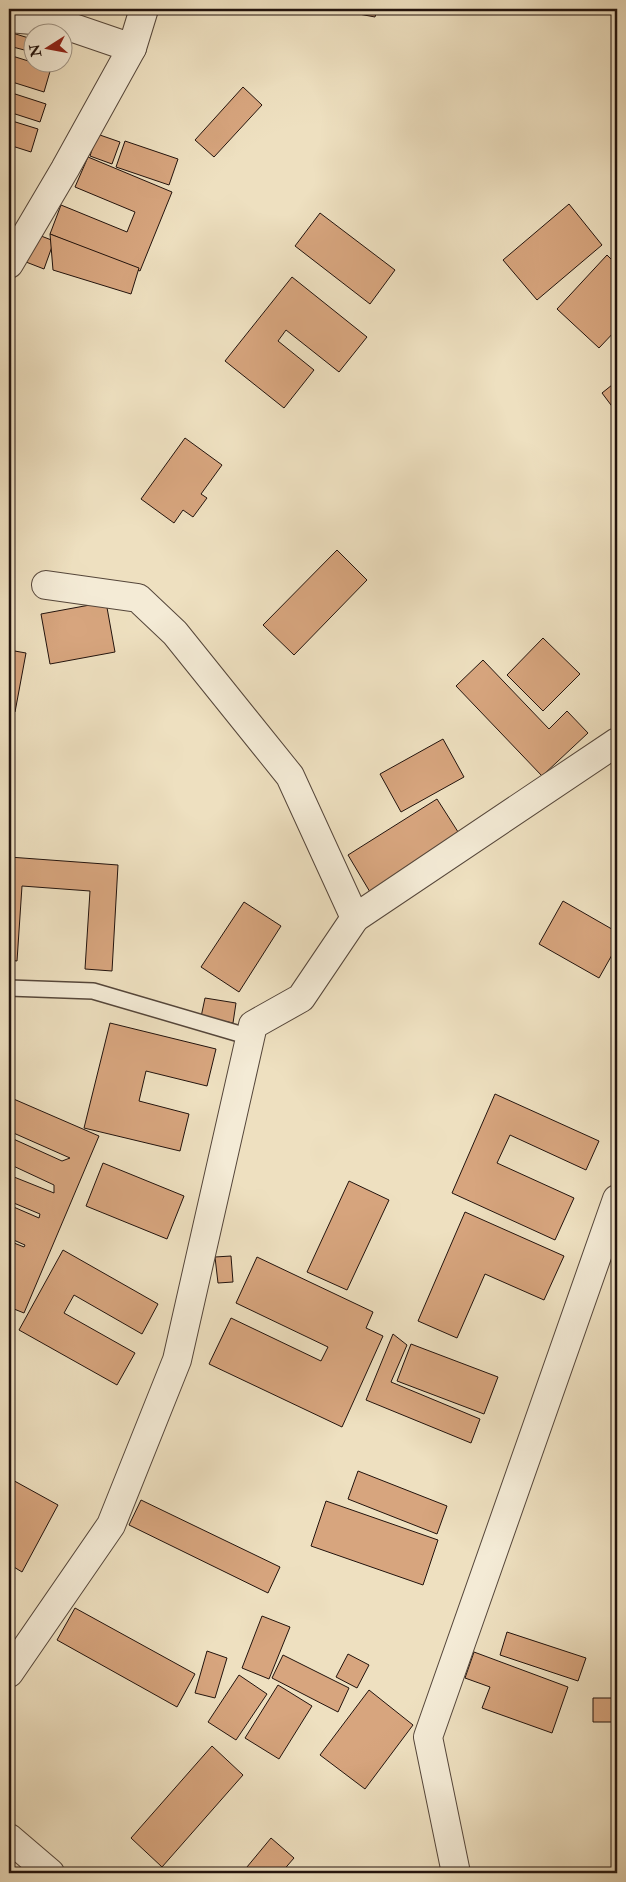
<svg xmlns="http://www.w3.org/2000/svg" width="626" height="1882" font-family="'IM FELL Double Pica',serif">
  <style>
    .building { fill: #d7a57e; stroke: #22130d }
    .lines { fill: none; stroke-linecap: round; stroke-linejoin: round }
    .service-casing { stroke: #55463a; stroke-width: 18 }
    .minor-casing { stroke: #55463a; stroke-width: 30 }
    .tertiary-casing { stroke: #55463a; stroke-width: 30 }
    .service { stroke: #f4ebd6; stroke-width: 15 }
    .minor { stroke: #f4ebd6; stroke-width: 28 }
    .tertiary { stroke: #f4ebd6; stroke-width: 28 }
  </style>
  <rect width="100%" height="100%" fill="#eee0c0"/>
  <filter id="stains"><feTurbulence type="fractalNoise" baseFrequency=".004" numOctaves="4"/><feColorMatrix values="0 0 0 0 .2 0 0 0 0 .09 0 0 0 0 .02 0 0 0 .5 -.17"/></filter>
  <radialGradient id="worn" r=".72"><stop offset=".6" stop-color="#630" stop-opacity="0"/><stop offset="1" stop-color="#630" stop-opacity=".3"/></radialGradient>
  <!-- building -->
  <g class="building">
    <path d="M349,9H377L375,17L348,12Z"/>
    <path d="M9,32L32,39V52L9,46Z"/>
    <path d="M9,55L51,68L44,92L9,81Z"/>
    <path d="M243,87L262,105L214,157L195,140Z"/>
    <path d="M9,92L46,104L40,122L9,112Z"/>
    <path d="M9,120L38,129L31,152L9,145Z"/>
    <path d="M97,134L120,142L112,164L90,156Z"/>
    <path d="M125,141L178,159L169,185L116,167Z"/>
    <path d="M88,157L172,192L140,271L50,234L61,205L127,232L135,212L75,187Z"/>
    <path d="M569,204L602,245L537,300L503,260Z"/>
    <path d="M320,213L395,270L370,304L295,246Z"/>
    <path d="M36,234L54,241L44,269L26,262Z"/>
    <path d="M50,234L139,268L131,294L53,270Z"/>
    <path d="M607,255L617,265V329L599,348L557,309Z"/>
    <path d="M292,277L367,337L339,372L286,330L278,341L314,370L284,408L225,361Z"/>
    <path d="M617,381V413L602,393Z"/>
    <path d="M185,438L222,465L201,494L207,498L193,517L183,510L174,523L141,499Z"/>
    <path d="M337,550L367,580L294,655L263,625Z"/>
    <path d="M106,602L115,652L50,664L41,614Z"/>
    <path d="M543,638L580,674L543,711L507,675Z"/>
    <path d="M9,650L26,653L15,712L9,711Z"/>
    <path d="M483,660L549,729L567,711L588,733L542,776L456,686Z"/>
    <path d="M443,739L464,777L401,812L380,774Z"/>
    <path d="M437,799L460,835L370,892L348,855Z"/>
    <path d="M9,857L118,865L112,971L85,969L90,891L22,886L17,961L9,960Z"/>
    <path d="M563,901L617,932V946L599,978L539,944Z"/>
    <path d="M244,902L281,926L239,992L201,967Z"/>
    <path d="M205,998L236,1003L233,1023L201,1017Z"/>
    <path d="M110,1023L216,1049L207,1086L146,1071L139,1101L189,1114L180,1151L84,1128Z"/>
    <path d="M495,1094L599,1141L586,1170L510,1135L497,1163L574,1198L555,1240L452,1193Z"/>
    <path d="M9,1097L99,1136L24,1313L9,1307V1241L24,1247L25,1245L9,1238V1205L39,1218L40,1214L9,1201V1175L54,1193V1185L9,1164V1137L62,1161L70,1158L9,1131Z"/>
    <path d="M103,1163L184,1196L167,1239L86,1206Z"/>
    <path d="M349,1181L389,1200L347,1290L307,1272Z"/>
    <path d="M465,1212L564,1256L544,1300L485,1274L457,1338L418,1321Z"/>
    <path d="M63,1250L158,1304L142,1334L74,1295L64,1313L135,1353L117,1385L19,1330Z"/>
    <path d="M231,1256L233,1282L218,1283L215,1257Z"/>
    <path d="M257,1257L373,1312L366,1328L383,1336L342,1427L209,1364L231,1318L321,1361L328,1347L236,1303Z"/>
    <path d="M393,1334L407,1345L391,1382L480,1419L471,1443L366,1400Z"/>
    <path d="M411,1344L498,1377L484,1414L397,1381Z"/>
    <path d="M358,1471L447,1506L437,1534L348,1499Z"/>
    <path d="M9,1478L58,1505L22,1572L9,1564Z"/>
    <path d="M141,1500L280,1567L268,1593L129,1525Z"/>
    <path d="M326,1501L438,1540L423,1585L311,1546Z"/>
    <path d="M75,1608L195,1674L177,1707L57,1640Z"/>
    <path d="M262,1616L290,1627L269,1679L242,1668Z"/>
    <path d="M507,1632L586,1658L578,1681L500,1655Z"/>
    <path d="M615,1646H617V1722H593V1698H616Z"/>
    <path d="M207,1651L227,1658L215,1698L195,1693Z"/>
    <path d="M474,1652L568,1687L552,1733L482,1708L490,1687L465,1678Z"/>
    <path d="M348,1654L369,1665L357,1688L336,1677Z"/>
    <path d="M283,1655L349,1688L338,1712L272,1678Z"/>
    <path d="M239,1675L267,1694L236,1740L208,1722Z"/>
    <path d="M278,1685L312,1706L279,1759L245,1738Z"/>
    <path d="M369,1690L413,1725L365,1789L320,1755Z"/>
    <path d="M212,1746L243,1775L162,1867L131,1838Z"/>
    <path d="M271,1838L294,1858L281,1873H242Z"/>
  </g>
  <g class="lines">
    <!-- service casing -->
    <g class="service-casing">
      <path id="service" d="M9,988L93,991L250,1037"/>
    </g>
    <!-- minor casing -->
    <g class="minor-casing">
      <g id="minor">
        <path d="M9,18L56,22L132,48L144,9"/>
        <path d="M9,264L65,169L132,48"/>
        <path d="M46,585L138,598L175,633L290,776L355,918"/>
        <path d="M9,1673L111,1525L177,1360L253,1025L301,998L355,918L617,742"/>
        <path d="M456,1873L428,1737L617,1199"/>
      </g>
    </g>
    <!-- tertiary casing -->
    <g class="tertiary-casing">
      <path id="tertiary" d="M9,1838L50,1873"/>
    </g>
    <!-- service -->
    <use href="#service" class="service"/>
    <!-- minor -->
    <use href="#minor" class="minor"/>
    <!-- tertiary -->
    <use href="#tertiary" class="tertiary"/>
  </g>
  <!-- margin -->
  <rect width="626" height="1882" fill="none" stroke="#eee0c0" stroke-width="30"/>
  <rect x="10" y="10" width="606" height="1862" fill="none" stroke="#22130d" stroke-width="2.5"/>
  <rect x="15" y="15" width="596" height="1852" fill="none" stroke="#22130d"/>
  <!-- north arrow -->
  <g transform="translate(48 48) rotate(259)"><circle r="24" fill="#f4ebd6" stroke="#a09586"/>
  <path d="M0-4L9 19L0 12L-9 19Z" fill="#8f2418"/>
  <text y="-8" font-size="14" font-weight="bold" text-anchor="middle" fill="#22130d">N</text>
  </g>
  <rect width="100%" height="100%" filter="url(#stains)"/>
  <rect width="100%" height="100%" fill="url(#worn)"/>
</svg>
